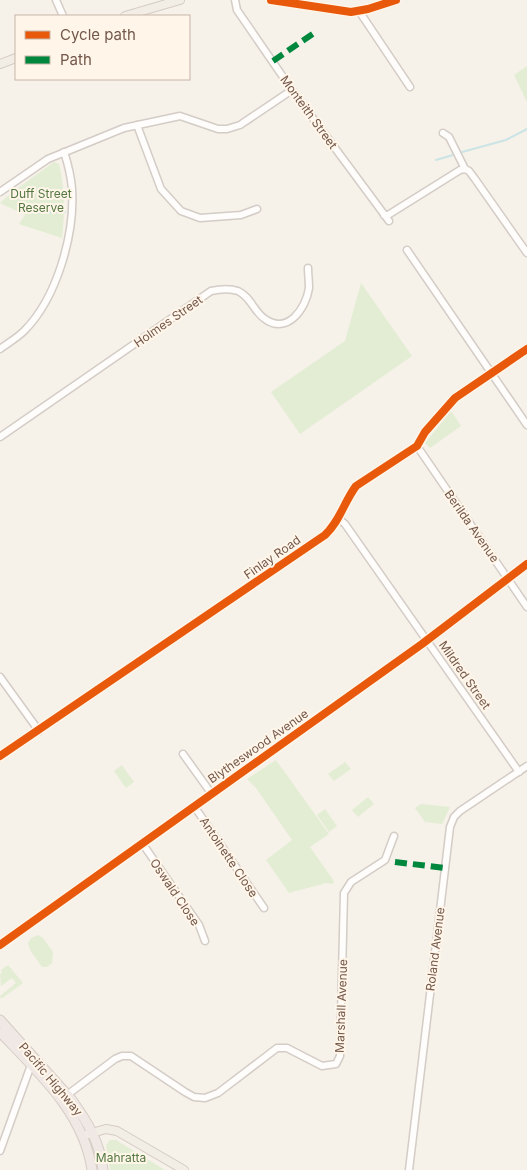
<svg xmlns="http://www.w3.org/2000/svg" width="527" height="1170" font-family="Inter,sans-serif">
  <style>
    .green { fill: #e3edd4 }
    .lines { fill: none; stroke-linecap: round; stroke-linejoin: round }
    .stream { stroke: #cbe4e6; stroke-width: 2 }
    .minor-casing { stroke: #d4ccc6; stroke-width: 9 }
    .major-casing { stroke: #d5ccc5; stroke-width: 10 }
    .highway-casing { stroke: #d5ccc5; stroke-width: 11 }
    .minor { stroke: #fefdfc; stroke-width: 6 }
    .major { stroke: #f2ede5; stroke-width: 8 }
    .highway { stroke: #f0e8e4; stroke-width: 9 }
    .quiet { stroke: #00873e; stroke-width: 6; stroke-dasharray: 12 6; stroke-linecap: butt }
    .cycleway-casing { stroke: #fff6e9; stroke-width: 11 }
    .cycleway { stroke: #e8590c; stroke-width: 8 }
    .labels { text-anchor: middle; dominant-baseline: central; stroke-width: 4; stroke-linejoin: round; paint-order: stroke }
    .street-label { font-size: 12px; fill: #73574a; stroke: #fff6e9 }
    .park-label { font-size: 12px; fill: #547842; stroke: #fff6e9 }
  </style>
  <rect width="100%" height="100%" fill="#f6f1e9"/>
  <!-- green -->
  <g class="green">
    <path d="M527,66V102L514,75Z"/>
    <path d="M54,162L59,164C65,190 65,213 62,238L19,224L25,215L0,203L11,193Z"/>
    <path d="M361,283L412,356L300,434L271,392L345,341Z"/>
    <path d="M451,411L461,426L430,448L425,443Z"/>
    <path d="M276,760L329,834L310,847L334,881L333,884L326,883L289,893L266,860L292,840L256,788L247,779Z"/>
    <path d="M345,762L351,769L334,781L328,774Z"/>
    <path d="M122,765L134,782L126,788L114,771Z"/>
    <path d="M368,797L374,804L358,817L352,810Z"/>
    <path d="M421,804L450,807L442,824L425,822L415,808Z"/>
    <path d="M325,809L337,826L329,832L317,815Z"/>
    <path d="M38,935L43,938L53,952L52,963L47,967H42L30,950L28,943L31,938Z"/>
    <path d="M8,965L23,983L1,999L0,996L16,983L12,978L1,986L0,974L2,973L1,970Z"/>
    <path d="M110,1140H116L165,1170H110L106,1145Z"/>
  </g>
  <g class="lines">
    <!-- stream -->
    <g class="stream">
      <path d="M462,152L506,140L527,129"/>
      <path d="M436,160L453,155"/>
      <path d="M21,212L31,213L65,212"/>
    </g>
    <!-- minor casing -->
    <g class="minor-casing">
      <g id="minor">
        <path d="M56,0L63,16"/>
        <path d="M235,0L237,10L292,90L389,221"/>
        <path d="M359,11L410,87"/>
        <path d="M137,125L161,189L181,211L200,218L241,215L257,209"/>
        <path d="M443,133L449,137L465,169L469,171L475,179L527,253"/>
        <path d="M0,192L48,159L124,128L180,116L218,129H227L240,125L292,90"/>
        <path d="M384,215H388L460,170L465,169"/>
        <path d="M407,250L527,425"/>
        <path d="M0,349C8,343 17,338 24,331C57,298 75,234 72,189C71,176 68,164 64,152"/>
        <path d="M0,437L211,291C220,289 229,288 238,291C251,297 254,312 265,319C287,335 306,309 309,288C309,281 308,274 308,268"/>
        <path d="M417,446L527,607"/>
        <path d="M339,519L345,524L519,772"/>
        <path d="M0,677L39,731"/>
        <path d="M183,754L211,793"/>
        <path d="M0,756L325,535C340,521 344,502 356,486L417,446L425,432L455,398L527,349"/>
        <path d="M194,806L264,908"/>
        <path d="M142,843L199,925L205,941"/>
        <path d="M0,945L422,644L527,564"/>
        <path d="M67,1095L115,1059L122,1056H131L185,1092L194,1097L205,1098L218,1093L277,1048H287L322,1066L336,1064L340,1056L344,893L351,882L385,860L394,836"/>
        <path d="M0,1151L31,1065"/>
        <path d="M409,1170L450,827L454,817L460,811L527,766"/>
      </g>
    </g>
    <!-- major casing -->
    <g class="major-casing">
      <g id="major">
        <path d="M271,0L351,12L368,9L396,0"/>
        <path d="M125,16L180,0"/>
        <path d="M0,64L16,58"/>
        <path d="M88,1134L106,1129L117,1131L184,1170"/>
      </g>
    </g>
    <!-- highway casing -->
    <g class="highway-casing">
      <g id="highway">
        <path d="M0,1020L71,1099C87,1121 100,1142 103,1170"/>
        <path d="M0,1032C38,1072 84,1113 92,1170"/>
      </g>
    </g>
    <!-- minor -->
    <use href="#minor" class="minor"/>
    <!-- major -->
    <use href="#major" class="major"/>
    <!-- highway -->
    <use href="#highway" class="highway"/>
    <!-- quiet -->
    <g class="quiet">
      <path d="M273,61L314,33"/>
      <path d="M395,862L445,868"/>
    </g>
    <!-- cycleway casing -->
    <g class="cycleway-casing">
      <g id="cycleway">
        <path d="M271,0L351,12L368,9L396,0"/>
        <path d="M0,756L325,535C340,521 344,502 356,486L417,446L425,432L455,398L527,349"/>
        <path d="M0,945L422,644L527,564"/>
      </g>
    </g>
    <!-- cycleway -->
    <use href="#cycleway" class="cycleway"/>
  </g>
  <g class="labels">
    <!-- street labels -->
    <g class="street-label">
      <text transform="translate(309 112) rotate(54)">Monteith Street</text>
      <text transform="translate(168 321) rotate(-35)">Holmes Street</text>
      <text transform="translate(472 526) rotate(55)">Berilda Avenue</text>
      <text transform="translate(272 557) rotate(-35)">Finlay Road</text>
      <text transform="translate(465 675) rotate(55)">Mildred Street</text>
      <text transform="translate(258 746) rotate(-35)">Blytheswood Avenue</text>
      <text transform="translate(229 857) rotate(56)">Antoinette Close</text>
      <text transform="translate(175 892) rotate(56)">Oswald Close</text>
      <text transform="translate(435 949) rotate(-83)">Roland Avenue</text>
      <text transform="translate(341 1006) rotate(-88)">Marshall Avenue</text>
      <text transform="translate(51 1079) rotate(50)">Pacific Highway</text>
    </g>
    <!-- park labels -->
    <g class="park-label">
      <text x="41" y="193">Duff Street<tspan x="41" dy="14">Reserve</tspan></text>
      <text x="121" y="1157">Mahratta</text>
    </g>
  </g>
  <!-- legend -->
  <rect x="15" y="15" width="175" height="65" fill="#fff6e9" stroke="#c7b6a9"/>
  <rect x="25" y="31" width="25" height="8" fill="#e8590c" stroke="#c7b6a9"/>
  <text x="60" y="40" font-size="15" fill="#73574a">Cycle path</text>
  <rect x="25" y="56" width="25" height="8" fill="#00873e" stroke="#c7b6a9"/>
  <text x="60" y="65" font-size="15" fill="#73574a">Path</text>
</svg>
